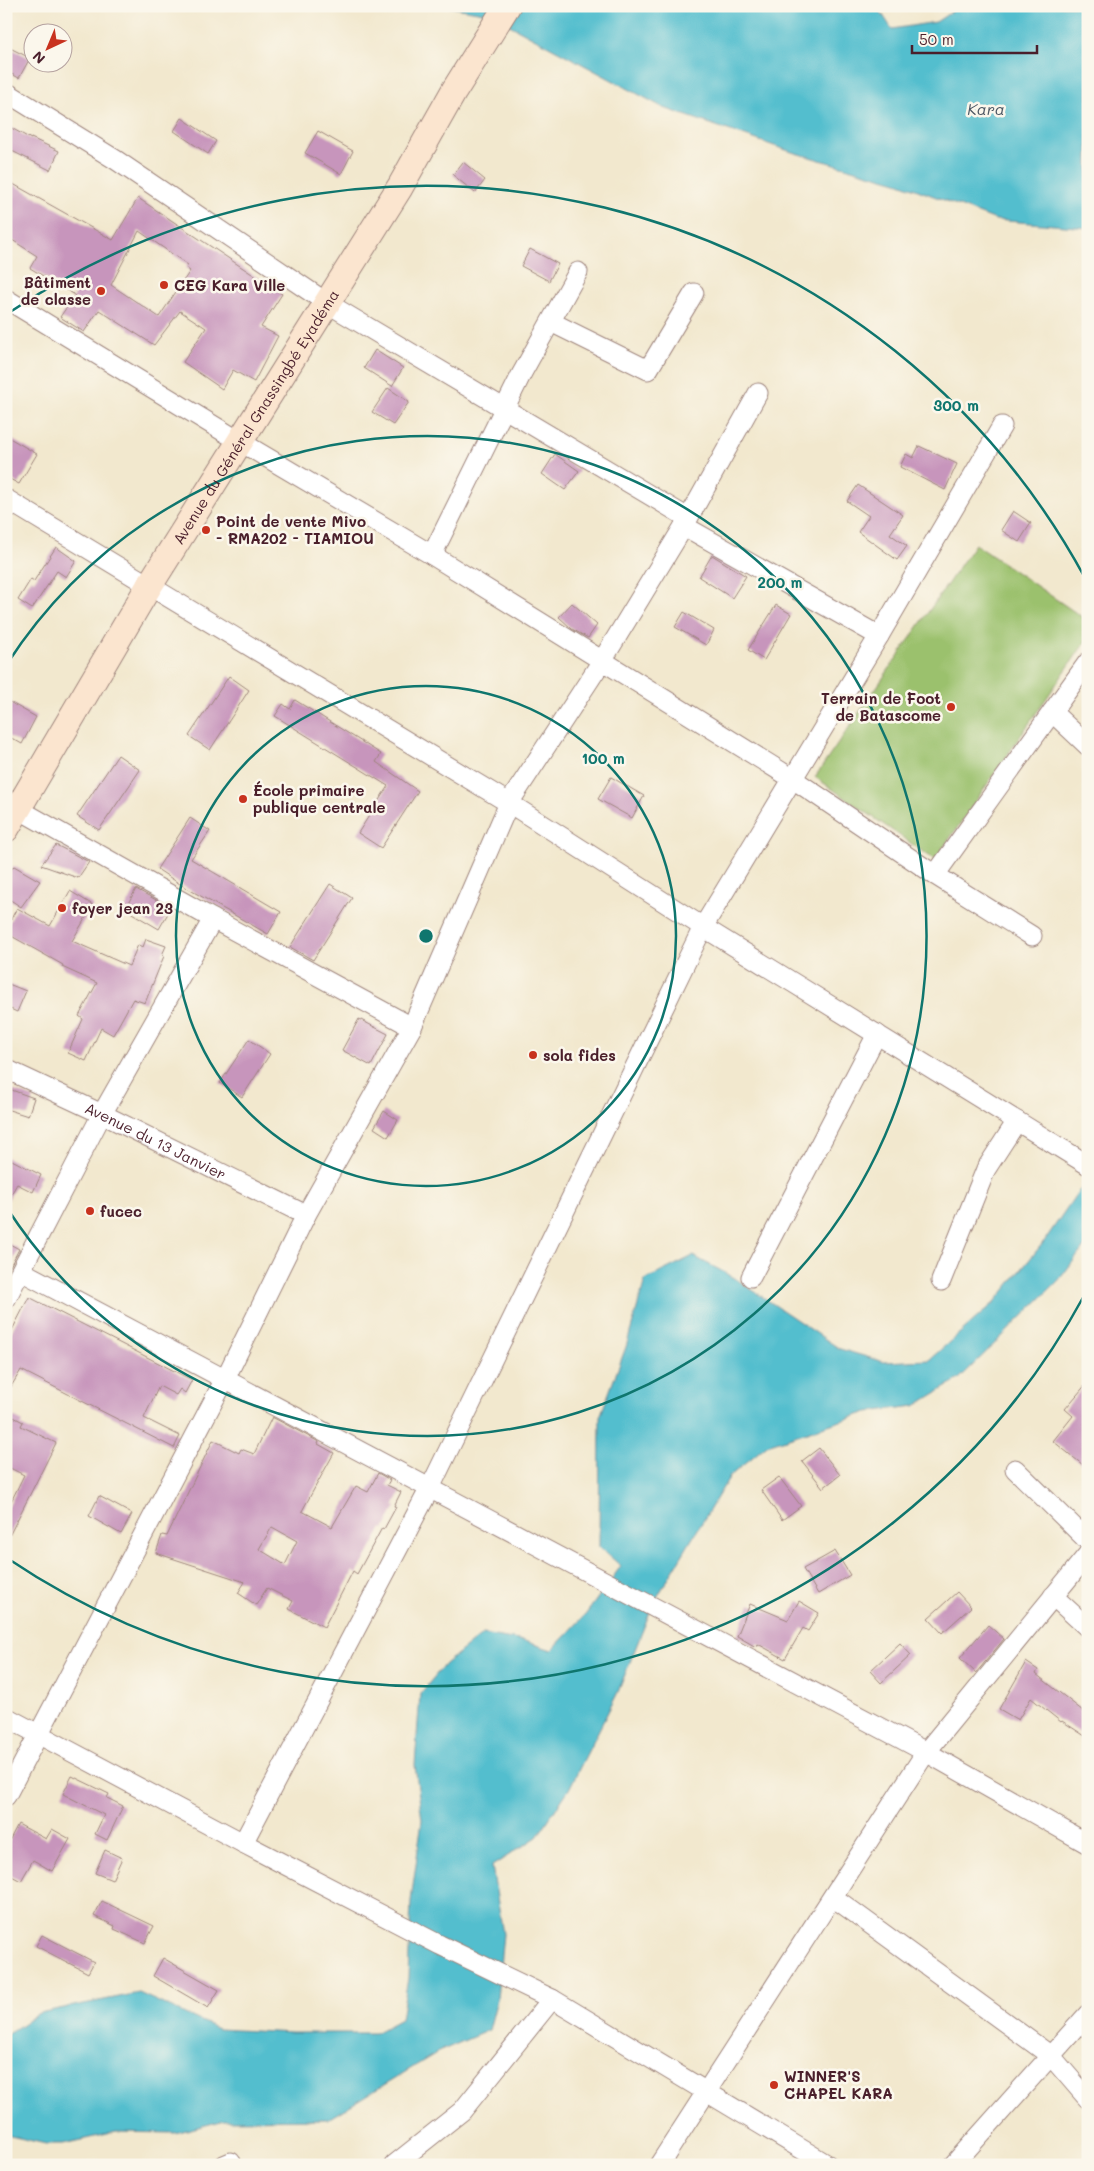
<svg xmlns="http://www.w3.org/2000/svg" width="1094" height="2171" font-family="Mali,sans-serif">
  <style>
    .green { fill: #9bc16d; stroke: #72704c }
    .water { fill: #53bece; stroke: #4e6e7c }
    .building { fill: #c795bc; fill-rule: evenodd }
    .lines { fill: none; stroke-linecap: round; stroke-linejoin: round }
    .minor-casing { stroke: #9e847c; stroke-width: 21 }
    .secondary-casing { stroke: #9e847c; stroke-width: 28 }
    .minor { stroke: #fff; stroke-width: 19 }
    .secondary { stroke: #fbe5cf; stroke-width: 26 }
    .ring { fill: none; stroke: #0f766e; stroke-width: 2.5 }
    .poi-dot { fill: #c8321e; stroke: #fbf7ec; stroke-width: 2 }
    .labels { text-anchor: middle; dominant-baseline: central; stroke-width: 5; stroke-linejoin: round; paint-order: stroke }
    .poi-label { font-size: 15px; font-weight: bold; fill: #4a1f2b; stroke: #fbf7ec; text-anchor: start }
    .street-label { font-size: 15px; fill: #4a1f2b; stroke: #fbf7ec }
    .water-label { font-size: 16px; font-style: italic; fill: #4d5764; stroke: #fbf7ec }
    .centre { fill: #0f766e; stroke: #fbf7ec; stroke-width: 2.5 }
    .ring-label { font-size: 15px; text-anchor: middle; font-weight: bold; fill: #0f766e; stroke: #fbf7ec; stroke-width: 5; stroke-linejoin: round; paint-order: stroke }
  </style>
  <rect width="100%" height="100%" fill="#fbf7ec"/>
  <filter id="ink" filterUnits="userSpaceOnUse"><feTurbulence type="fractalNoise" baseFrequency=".02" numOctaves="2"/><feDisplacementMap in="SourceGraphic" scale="10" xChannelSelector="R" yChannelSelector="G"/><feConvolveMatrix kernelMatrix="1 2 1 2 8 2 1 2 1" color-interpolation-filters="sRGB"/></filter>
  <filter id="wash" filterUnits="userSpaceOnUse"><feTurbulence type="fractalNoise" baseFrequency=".0096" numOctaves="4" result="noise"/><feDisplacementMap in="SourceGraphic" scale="20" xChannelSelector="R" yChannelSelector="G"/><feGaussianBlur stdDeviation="1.12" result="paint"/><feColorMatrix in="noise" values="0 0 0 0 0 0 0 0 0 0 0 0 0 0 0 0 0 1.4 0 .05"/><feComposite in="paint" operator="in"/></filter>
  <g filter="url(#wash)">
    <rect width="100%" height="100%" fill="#f2e8ce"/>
    <!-- green -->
    <path class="green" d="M975,544L1088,621V638L935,860L815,777Z"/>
    <!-- water -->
    <g class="water">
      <path d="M445,6H877L892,29L936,22L960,6H1088V228L996,220L897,182L792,152L664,108L489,14Z"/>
      <path d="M1088,1182V1242L1058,1281L959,1379L915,1406L868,1412L767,1445L730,1476L654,1602L618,1692L569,1789L537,1837L492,1866L503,1934L497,1999L489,2030L438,2052L328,2119L225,2120L175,2133L116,2132L63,2144H46L6,2135V2035L39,2013L139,1993L218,2029L292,2033H375L401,2019L408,1978L411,1901L422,1820L415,1765L420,1694L445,1664L483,1634L524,1641L552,1650L586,1614L621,1566L599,1547L600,1417L626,1347L645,1280L693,1256L733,1277L840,1349L884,1362L929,1360L995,1302L1043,1243L1077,1193Z"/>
    </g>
    <g id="blocks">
      <!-- building -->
      <g class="building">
        <path d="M6,46L30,58L19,78L6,71Z"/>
        <path d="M182,118L216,141L208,154L174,131Z"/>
        <path d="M6,125L31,139V138L59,151L50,170L6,148Z"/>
        <path d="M318,131L353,151L341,174L305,153Z"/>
        <path d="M463,162L485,180L475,193L453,175Z"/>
        <path d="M6,180L113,240L138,198L282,294L261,327L278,336L254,382L233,370L222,389L183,362L206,328L180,311L154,345L99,310L84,332L60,317L75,295L30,268L37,256L6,236ZM139,231L188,265L186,268L190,271L159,317L111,285Z"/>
        <path d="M530,249L558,264L549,281L521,266Z"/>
        <path d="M375,350L403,368L392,386L364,368Z"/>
        <path d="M388,388L409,402L393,425L372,412Z"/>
        <path d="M6,436L37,454L19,484L6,477Z"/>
        <path d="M919,446L957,464L945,490L900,467L906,454L913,458Z"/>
        <path d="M555,454L579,471L565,490L542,474Z"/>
        <path d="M858,485L903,515L890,534L907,546L897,560L858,532L869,516L847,501Z"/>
        <path d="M1013,511L1031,523L1019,542L1001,530Z"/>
        <path d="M56,547L76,561L66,577L57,571L32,609L18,600L31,579L34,581Z"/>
        <path d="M712,555L746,576L732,598L699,577Z"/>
        <path d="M572,603L597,625L588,638L572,629L559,617Z"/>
        <path d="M776,605L791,614L764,660L748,650Z"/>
        <path d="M684,612L714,630L706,645L675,627Z"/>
        <path d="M229,676L249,690L210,750L189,736Z"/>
        <path d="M6,700L36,717L22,744L6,735Z"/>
        <path d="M295,700L381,754L376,762L418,791L381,848L358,833L388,786L275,716L283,704L290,709Z"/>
        <path d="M118,755L140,770L99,830L77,816Z"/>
        <path d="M611,777L644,796L632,818L598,799Z"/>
        <path d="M190,818L210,831L191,859L281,912L268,934L183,886L157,869Z"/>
        <path d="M56,845L89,862L78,878L41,865Z"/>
        <path d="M14,866L40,881L21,907L6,897V876Z"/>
        <path d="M330,884L352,898L313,960L290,947Z"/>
        <path d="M136,889L171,908L159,929L125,909Z"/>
        <path d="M70,891L93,905L72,941L129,966L138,945L143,947L146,939L166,946L162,955L164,956L145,1003L133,999L113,1035L101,1028L86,1061L68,1053L83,1019L79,1016L97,983L62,967L63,965L6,933V928L17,908L50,926Z"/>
        <path d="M6,983L26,991L17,1012L6,1007Z"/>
        <path d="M359,1019L388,1034L371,1066L342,1050Z"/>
        <path d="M249,1039L270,1054L242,1097L220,1083Z"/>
        <path d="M6,1088L34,1098L28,1116L6,1109Z"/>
        <path d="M384,1111L398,1120L388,1137L374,1128Z"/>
        <path d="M6,1157L41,1175L33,1192L17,1184L6,1203Z"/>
        <path d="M6,1242L19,1249L6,1274Z"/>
        <path d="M29,1297L192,1380L185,1393L180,1389L176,1395L159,1386L144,1418L180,1436L174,1448L21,1370L6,1395V1342Z"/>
        <path d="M1088,1382V1469L1053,1441L1073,1416L1065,1409Z"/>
        <path d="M6,1413L23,1422L21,1426L56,1443L6,1542V1512L24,1475L6,1466Z"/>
        <path d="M272,1417L319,1442L318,1444L334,1453L302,1511L332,1527L356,1486L368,1492L378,1473L390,1480L387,1485L401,1492L394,1506L396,1507L384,1529L382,1528L357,1574L353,1571L324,1627L289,1609L293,1601L267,1588L256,1605L238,1593L245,1582L156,1553L162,1535L167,1536L213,1440L239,1453L241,1449L254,1454ZM272,1527L297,1541L285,1565L259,1549Z"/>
        <path d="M819,1448L840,1475L823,1488L802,1461Z"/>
        <path d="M779,1477L801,1506L782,1520L761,1490Z"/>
        <path d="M99,1496L132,1514L121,1534L89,1516Z"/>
        <path d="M835,1551L850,1575L818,1594L803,1569Z"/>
        <path d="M957,1592L971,1607L942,1633L928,1618Z"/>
        <path d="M799,1601L819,1613L808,1631L803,1628L785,1659L758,1644L756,1647L737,1636L750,1604L788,1620Z"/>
        <path d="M988,1625L1004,1639L976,1673L960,1658Z"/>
        <path d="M900,1643L911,1655L881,1683L870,1671Z"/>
        <path d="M1026,1662L1038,1670L1036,1674L1088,1715V1738L1062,1721L1061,1722L1031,1698L1018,1720L999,1709Z"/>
        <path d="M72,1776L109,1794L107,1798L123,1806L107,1840L95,1834L104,1815L63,1794Z"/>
        <path d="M18,1824L46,1839L52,1829L70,1839L52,1871L33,1860L21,1881L6,1873V1847Z"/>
        <path d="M105,1850L122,1858L112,1880L95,1873Z"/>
        <path d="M102,1901L154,1926L145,1943L114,1929L115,1926L94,1916Z"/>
        <path d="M42,1935L94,1962L88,1973L36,1946Z"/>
        <path d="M163,1958L219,1990L208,2008L153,1976Z"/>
      </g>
    </g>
  </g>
  <g filter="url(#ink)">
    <use href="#blocks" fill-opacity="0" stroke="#9e847c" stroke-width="1"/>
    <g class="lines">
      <!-- minor casing -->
      <g class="minor-casing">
        <g id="minor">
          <path d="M6,92L116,160L327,303"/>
          <path d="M6,299L239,441L432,555L793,779L935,875L1032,936"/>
          <path d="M327,303L688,518"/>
          <path d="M551,322L648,370L694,293"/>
          <path d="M6,499L509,803L703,927L1088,1165"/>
          <path d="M684,526L879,636"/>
          <path d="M432,555L522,373L578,272"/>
          <path d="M1052,712L1088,746"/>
          <path d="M6,802L213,919L412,1027"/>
          <path d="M935,875L1088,662"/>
          <path id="s1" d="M6,1069L102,1114L306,1215"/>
          <path d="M21,1271L926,1752L1088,1844"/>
          <path d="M751,1277L877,1034"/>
          <path d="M941,1281L986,1169L1017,1121"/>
          <path d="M6,1299L102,1114L213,919"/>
          <path d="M1015,1469L1088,1541"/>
          <path d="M1053,1596L1088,1628"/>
          <path d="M6,1717L243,1843L440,1945L552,1999L828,2165"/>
          <path d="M6,1796L225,1379L306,1215L412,1027L509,803L602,661L684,526L758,393"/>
          <path d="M243,1843L430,1488L703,927L879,636L1002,426"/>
          <path d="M833,1897L1051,2056L1088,2099"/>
          <path d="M224,2165L231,2162"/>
          <path d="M394,2165L462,2111L552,1999"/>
          <path d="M659,2165L926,1752L1088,1554"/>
          <path d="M953,2165L1088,2014"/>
        </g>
      </g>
      <!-- secondary casing -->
      <g class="secondary-casing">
        <g id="secondary">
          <path id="s2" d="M6,829L149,586L400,187L454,91L507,6"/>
        </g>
      </g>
      <!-- minor -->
      <use href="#minor" class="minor"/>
      <!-- secondary -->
      <use href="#secondary" class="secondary"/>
    </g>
  </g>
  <!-- distance rings -->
  <g class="ring">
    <circle cx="426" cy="936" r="250"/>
    <path d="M7 664A500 500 0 1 1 7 1208"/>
    <path d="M1085 1294A750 750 0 0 1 7 1558M7 314A750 750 0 0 1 1085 578"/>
  </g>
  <!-- markers -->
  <g class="poi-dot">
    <circle cx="164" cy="285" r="5"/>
    <circle cx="101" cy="291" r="5"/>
    <circle cx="206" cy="530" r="5"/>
    <circle cx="951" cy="707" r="5"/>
    <circle cx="243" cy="799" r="5"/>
    <circle cx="62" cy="908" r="5"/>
    <circle cx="533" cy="1055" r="5"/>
    <circle cx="90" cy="1211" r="5"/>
    <circle cx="774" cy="2085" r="5"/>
  </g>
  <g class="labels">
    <!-- poi labels -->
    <g class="poi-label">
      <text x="91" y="282" text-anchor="end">Bâtiment<tspan x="91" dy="17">de classe</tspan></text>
      <text x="174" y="285">CEG Kara Ville</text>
      <text x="216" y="521">Point de vente Mivo<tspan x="216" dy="17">- RMA202 - TIAMIOU</tspan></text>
      <text x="941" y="698" text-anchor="end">Terrain de Foot<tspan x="941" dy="17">de Batascome</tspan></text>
      <text x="253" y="790">École primaire<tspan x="253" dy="17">publique centrale</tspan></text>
      <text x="72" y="908">foyer jean 23</text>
      <text x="543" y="1055">sola fides</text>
      <text x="100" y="1211">fucec</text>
      <text x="784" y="2076">WINNER'S<tspan x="784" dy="17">CHAPEL KARA</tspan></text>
    </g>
    <!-- street labels -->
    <g class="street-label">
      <text stroke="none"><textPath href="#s2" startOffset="482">Avenue du Général Gnassingbé Eyadéma</textPath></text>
      <text stroke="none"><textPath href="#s1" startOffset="166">Avenue du 13 Janvier</textPath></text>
    </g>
    <!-- water labels -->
    <g class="water-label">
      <text x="986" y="108">Kara</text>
    </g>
  </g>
  <circle cx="426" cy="936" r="8" class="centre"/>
  <g class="ring-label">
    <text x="956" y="411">300 m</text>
    <text x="780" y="588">200 m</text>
    <text x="603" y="764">100 m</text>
  </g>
  <!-- margin -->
  <rect width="1094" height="2171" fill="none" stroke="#fbf7ec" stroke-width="25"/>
  <!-- north arrow -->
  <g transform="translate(48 48) rotate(224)"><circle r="24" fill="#fbf7ec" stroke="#b4a19f"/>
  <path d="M0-4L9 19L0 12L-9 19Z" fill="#c8321e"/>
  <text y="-8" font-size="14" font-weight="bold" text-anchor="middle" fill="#4a1f2b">N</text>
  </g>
  <!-- scale -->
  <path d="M912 45v8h125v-8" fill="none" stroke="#4a1f2b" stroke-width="2.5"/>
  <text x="919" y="45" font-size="15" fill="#4a1f2b" stroke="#fbf7ec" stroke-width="4" paint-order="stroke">50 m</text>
</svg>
